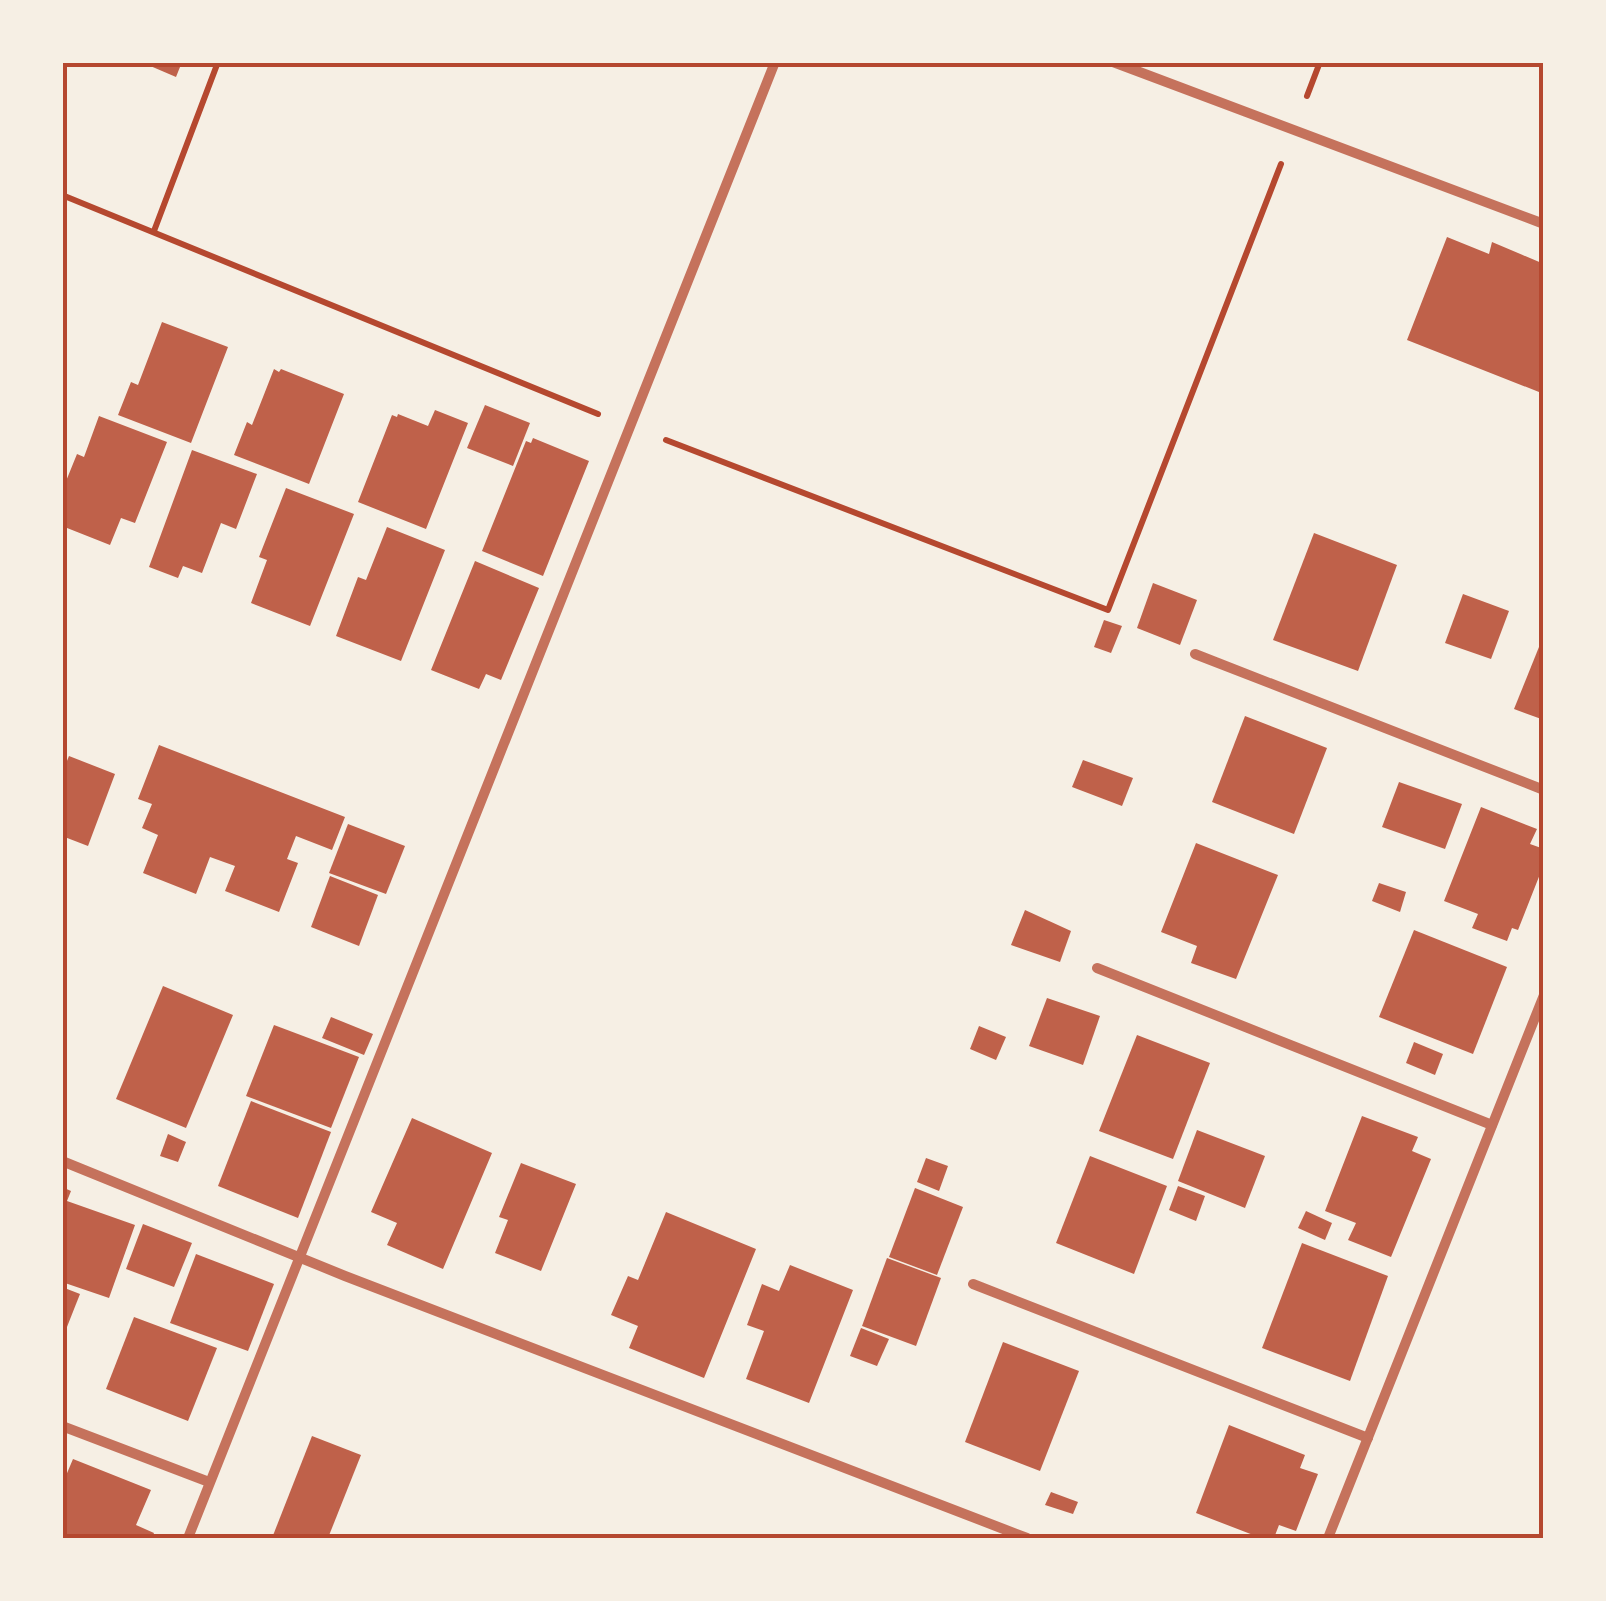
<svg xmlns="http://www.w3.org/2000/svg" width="1606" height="1601" font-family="'Open Sans',sans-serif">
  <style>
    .building { fill: #bf614a }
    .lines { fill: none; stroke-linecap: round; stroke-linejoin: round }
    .path { stroke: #b5482f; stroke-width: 6 }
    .minor { stroke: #c5725c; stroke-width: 10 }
    .neatline { fill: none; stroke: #b5482f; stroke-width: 4 }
  </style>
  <rect width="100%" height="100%" fill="#f6efe4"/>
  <!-- building -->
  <g class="building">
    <path d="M141,62H182L176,77Z"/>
    <path d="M1447,237L1489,254L1492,242L1544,264V394L1407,340Z"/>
    <path d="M162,322L228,347L191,443L118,415L131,382L138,385Z"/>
    <path d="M274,369L279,372L281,369L344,394L309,484L234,455L247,422L252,425Z"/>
    <path d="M485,405L530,423L513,466L467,448Z"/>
    <path d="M435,410L468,423L426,529L358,502L392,415L397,417L398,414L428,426Z"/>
    <path d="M99,416L167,442L135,523L121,518L110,545L62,526V491L77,454L84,457Z"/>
    <path d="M533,438L589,461L543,576L482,551L526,441L531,443Z"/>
    <path d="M192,450L257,474L236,529L221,523L202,573L183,566L178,578L149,567Z"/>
    <path d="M286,488L354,514L310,626L251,603L267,560L259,557Z"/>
    <path d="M387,527L445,550L401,661L336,636L358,577L366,580Z"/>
    <path d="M1314,533L1397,565L1358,671L1273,640Z"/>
    <path d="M475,561L539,588L501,680L486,674L479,689L431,670Z"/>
    <path d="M1153,583L1197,600L1180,645L1137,628Z"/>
    <path d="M1463,594L1509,611L1491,659L1445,643Z"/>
    <path d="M1104,620L1122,626L1111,653L1094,647Z"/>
    <path d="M1543,637H1544V720L1514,709Z"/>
    <path d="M1245,716L1327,748L1294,834L1212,802Z"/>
    <path d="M159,745L345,817L332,850L296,836L287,859L298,863L279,912L225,891L235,866L210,857L196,894L143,873L158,835L142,828L152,804L138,799Z"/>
    <path d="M69,756L115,774L88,846L62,836V773Z"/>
    <path d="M1083,760L1133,778L1122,806L1072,787Z"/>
    <path d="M1399,782L1462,804L1445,849L1382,827Z"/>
    <path d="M1481,807L1537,829L1530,844L1544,849V864L1518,930L1512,928L1507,941L1472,928L1478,914L1444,901Z"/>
    <path d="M348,824L405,846L386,894L329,873Z"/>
    <path d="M1196,843L1278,875L1236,979L1191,963L1197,946L1161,932Z"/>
    <path d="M330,876L378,895L359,946L311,927Z"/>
    <path d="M1379,883L1406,892L1400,912L1372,901Z"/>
    <path d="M1025,910L1071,931L1060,962L1011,945Z"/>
    <path d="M1414,930L1507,967L1473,1054L1379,1017Z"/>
    <path d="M163,986L233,1015L186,1128L116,1099Z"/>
    <path d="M1047,998L1100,1016L1083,1065L1029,1046Z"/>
    <path d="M331,1017L373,1034L364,1055L322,1038Z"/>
    <path d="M274,1025L359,1057L331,1128L246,1096Z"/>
    <path d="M979,1026L1006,1037L996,1060L970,1049Z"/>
    <path d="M1137,1035L1210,1063L1173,1159L1099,1131Z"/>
    <path d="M1414,1042L1443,1054L1435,1075L1406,1063Z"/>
    <path d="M251,1101L331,1132L298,1218L218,1186Z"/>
    <path d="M1362,1116L1418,1137L1412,1151L1431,1159L1391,1257L1348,1240L1356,1223L1325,1211Z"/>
    <path d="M412,1118L492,1153L443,1269L387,1245L397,1223L371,1212Z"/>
    <path d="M1197,1130L1265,1156L1245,1208L1178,1181Z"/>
    <path d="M168,1134L186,1142L178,1162L160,1156Z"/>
    <path d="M1090,1156L1167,1186L1134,1274L1056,1243Z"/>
    <path d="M926,1158L948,1166L939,1191L917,1182Z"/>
    <path d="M521,1163L576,1184L541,1271L495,1253L508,1220L499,1217Z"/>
    <path d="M1178,1186L1205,1196L1196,1221L1169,1210Z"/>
    <path d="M62,1187L71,1191L67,1201L135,1225L109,1298L62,1282Z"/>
    <path d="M915,1188L963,1207L937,1275L889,1257Z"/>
    <path d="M1306,1211L1332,1223L1325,1240L1298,1228Z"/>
    <path d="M666,1212L756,1249L704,1378L629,1348L638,1326L611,1315L628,1276L638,1280Z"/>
    <path d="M143,1224L192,1243L174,1287L126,1269Z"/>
    <path d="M1302,1243L1388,1276L1350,1381L1262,1348Z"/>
    <path d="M196,1254L274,1284L248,1351L170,1323Z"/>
    <path d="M887,1258L941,1278L916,1346L862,1326Z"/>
    <path d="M790,1265L853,1290L809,1403L746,1379L764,1331L747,1325L762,1284L779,1291Z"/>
    <path d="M62,1287L80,1294L63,1337H62Z"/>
    <path d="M134,1317L217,1348L188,1421L106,1389Z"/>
    <path d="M861,1328L889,1339L877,1366L850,1356Z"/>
    <path d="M1003,1342L1079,1371L1040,1471L965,1442Z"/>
    <path d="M1229,1425L1305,1455L1300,1468L1318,1474L1296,1531L1279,1525L1274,1538H1261L1196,1513Z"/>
    <path d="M312,1436L361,1455L328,1538H272Z"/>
    <path d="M73,1459L151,1490L136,1525L154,1533L152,1538H62V1485Z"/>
    <path d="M1051,1492L1078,1502L1073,1514L1045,1505Z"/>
  </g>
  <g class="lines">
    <!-- path -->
    <g class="path">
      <path d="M1307,96L1320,62"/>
      <path d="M62,195L598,414"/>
      <path d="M154,231L218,62"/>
      <path d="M666,440L1108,610L1281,164"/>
    </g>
    <!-- minor -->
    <g class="minor">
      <path d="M1113,62L1544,224"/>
      <path d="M1195,654L1544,790"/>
      <path d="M1097,968L1492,1125"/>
      <path d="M62,1161L345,1276L1027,1538"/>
      <path d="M973,1284L1368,1438"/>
      <path d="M62,1426L209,1482"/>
      <path d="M188,1538L775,62"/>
      <path d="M1328,1538L1544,995"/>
    </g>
  </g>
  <!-- border -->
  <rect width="1606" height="1601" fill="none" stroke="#f6efe4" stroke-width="130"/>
  <rect x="65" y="65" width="1476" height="1471" class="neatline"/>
</svg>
